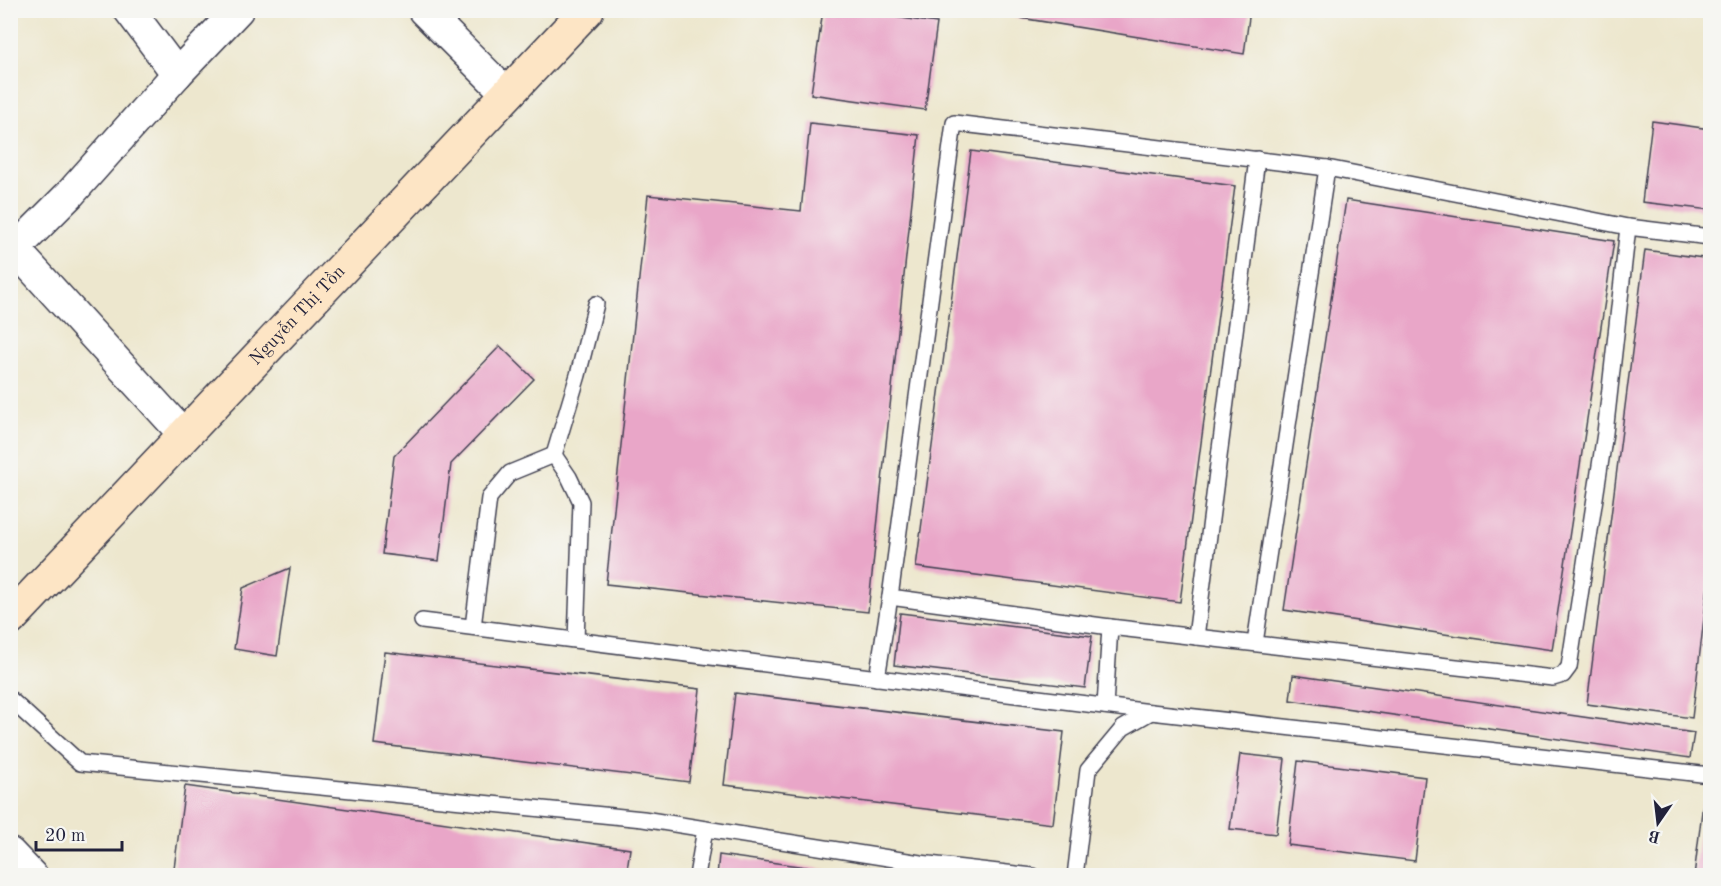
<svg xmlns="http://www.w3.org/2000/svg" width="1721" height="886" font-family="'Old Standard TT',serif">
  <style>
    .building { fill: #e9a6c8 }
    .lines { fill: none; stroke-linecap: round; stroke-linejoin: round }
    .lane-casing { stroke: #404051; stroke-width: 18 }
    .street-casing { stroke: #404051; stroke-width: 33 }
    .secondary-casing { stroke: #404051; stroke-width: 36 }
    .lane { stroke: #fff; stroke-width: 15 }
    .street { stroke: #fff; stroke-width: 30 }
    .secondary { stroke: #fde5c5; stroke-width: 33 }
    .labels { text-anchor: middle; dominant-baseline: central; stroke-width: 4.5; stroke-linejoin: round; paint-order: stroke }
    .street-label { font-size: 18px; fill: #22223b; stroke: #f6f6f2 }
  </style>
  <rect width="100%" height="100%" fill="#f6f6f2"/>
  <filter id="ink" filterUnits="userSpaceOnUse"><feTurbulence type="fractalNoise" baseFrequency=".0167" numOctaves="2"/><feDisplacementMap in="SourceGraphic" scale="12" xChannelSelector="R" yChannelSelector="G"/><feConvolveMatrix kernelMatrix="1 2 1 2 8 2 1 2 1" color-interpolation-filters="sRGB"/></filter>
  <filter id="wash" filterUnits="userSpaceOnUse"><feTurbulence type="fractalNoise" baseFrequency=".008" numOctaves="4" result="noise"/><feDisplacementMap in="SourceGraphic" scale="24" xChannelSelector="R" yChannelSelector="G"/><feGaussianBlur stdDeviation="1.35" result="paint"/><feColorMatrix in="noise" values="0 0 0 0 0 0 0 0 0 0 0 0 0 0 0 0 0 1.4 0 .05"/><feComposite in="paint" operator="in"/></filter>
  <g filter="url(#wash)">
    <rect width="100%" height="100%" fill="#ede7ce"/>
    <g id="blocks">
      <!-- building -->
      <g class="building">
        <path d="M823,10H844L937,23L925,110L811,94Z"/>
        <path d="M971,10H1250L1244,54Z"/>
        <path d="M1652,121L1710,129V210L1642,202Z"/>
        <path d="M810,123L919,135L868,612L606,584L648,195L801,211Z"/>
        <path d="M971,151L1235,186L1180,602L916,567Z"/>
        <path d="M1346,200L1614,241L1552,650L1284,610Z"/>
        <path d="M1645,250L1710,259V569L1692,718L1587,704Z"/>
        <path d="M500,346L534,379L451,464L439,561L382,554L394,456Z"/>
        <path d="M290,568L277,656L234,649L243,588Z"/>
        <path d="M900,613L1092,636L1085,688L894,665Z"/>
        <path d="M385,652L700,689L689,782L374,744Z"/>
        <path d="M1293,675L1694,733L1690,758L1290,700Z"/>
        <path d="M735,693L1064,732L1053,824L724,785Z"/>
        <path d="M1240,754L1285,759L1276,834L1230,829Z"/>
        <path d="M1298,761L1425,777L1415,861L1288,845Z"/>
        <path d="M185,786L630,849L626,876H173Z"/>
        <path d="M1703,803L1710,804V876H1694Z"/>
        <path d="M719,855L827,870V876H717Z"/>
        <path d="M842,869L877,874L876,876H841Z"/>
      </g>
    </g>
  </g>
  <g filter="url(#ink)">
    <use href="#blocks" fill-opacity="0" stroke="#404051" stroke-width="1.5"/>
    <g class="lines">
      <!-- lane casing -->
      <g class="lane-casing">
        <g id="lane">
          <path d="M554,455L578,375L596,304"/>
          <path d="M422,621L1151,712L1710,775"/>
          <path d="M473,627L489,498L510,473L554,455L569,477L581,502L576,640"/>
          <path d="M1110,627L890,597L954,123L1327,168L1628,227L1710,237"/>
          <path d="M1196,637L1257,159"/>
          <path d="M1255,643L1327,168"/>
          <path d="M877,678L890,597"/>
          <path d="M10,699L80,763L643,819L920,863L1033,876"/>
          <path d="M1105,706L1110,627L1553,678L1563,675L1569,667L1605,433L1628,227"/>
          <path d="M697,876L705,829"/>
          <path d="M1075,876L1088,770L1123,728L1151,712"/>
        </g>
      </g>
      <!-- street casing -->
      <g class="street-casing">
        <g id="street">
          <path d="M129,10L177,74"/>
          <path d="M423,10L508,95"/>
          <path d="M10,244L185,436"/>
          <path d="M10,254L70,194L177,74L238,10"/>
          <path d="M10,853L32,876"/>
        </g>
      </g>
      <!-- secondary casing -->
      <g class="secondary-casing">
        <g id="secondary">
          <path id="s1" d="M10,619L587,10"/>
        </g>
      </g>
      <!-- lane -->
      <use href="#lane" class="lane"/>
      <!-- street -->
      <use href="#street" class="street"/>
      <!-- secondary -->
      <use href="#secondary" class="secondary"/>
    </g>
  </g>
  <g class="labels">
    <!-- street labels -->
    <g class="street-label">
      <text stroke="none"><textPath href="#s1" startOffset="418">Nguyễn Thị Tồn</textPath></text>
    </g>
  </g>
  <!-- margin -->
  <rect width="1721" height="886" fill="none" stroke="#f6f6f2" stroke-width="36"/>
  <!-- north arrow -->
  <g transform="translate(1658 823) rotate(194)" stroke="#f6f6f2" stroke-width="4.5" paint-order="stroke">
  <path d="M0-4.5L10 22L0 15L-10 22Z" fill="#22223b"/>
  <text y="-9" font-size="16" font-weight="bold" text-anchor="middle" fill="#22223b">B</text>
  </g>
  <!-- scale -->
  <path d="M36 841v9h86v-9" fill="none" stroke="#22223b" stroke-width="3"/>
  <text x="45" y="841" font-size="18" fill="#22223b" stroke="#f6f6f2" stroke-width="4.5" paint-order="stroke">20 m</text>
</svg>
